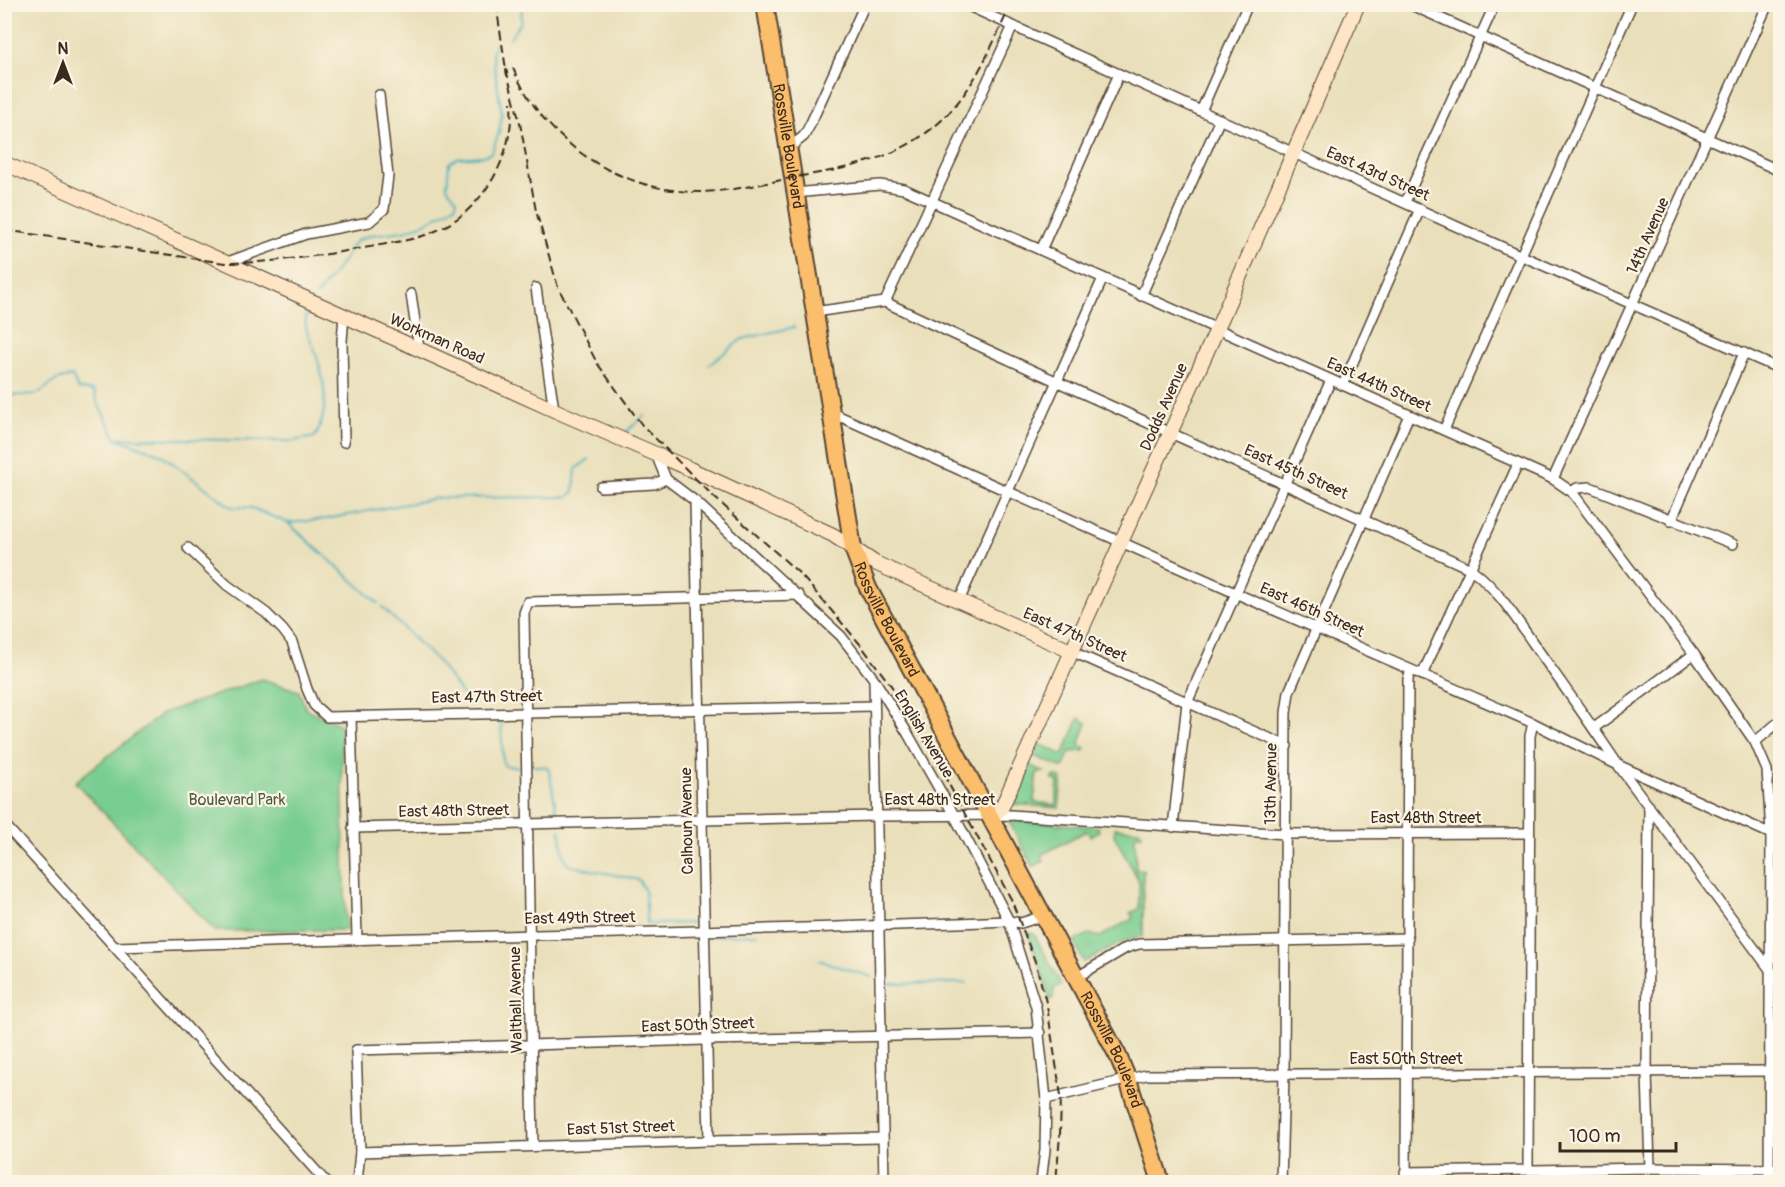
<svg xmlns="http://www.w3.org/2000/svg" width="1785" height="1187" font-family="Pangolin,sans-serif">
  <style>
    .green { fill: #78cd90; stroke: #5a7c57; stroke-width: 1.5 }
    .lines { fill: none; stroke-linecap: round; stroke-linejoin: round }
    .stream { stroke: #3dabbb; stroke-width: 2 }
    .street-casing { stroke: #554535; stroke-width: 12 }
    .secondary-casing { stroke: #554535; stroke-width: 16 }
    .highway-casing { stroke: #554535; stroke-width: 20 }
    .street { stroke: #fff; stroke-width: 9 }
    .secondary { stroke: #fde5c5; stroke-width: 14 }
    .highway { stroke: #fabe6d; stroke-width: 16 }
    .rail { stroke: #3b2a1e; stroke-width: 2; stroke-dasharray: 9 4.5; stroke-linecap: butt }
    .labels { text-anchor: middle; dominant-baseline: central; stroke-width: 4.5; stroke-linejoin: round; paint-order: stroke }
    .street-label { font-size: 16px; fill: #3b2a1e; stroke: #fcf5e5 }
    .park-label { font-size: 16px; fill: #4d5b40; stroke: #fcf5e5 }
  </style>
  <rect width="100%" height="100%" fill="#fcf5e5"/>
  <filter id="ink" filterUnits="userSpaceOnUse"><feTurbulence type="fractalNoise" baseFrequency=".0167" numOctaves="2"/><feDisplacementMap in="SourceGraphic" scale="12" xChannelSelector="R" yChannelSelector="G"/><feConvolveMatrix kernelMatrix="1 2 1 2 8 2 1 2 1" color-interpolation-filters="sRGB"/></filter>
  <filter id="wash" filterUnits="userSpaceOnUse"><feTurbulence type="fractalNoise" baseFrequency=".008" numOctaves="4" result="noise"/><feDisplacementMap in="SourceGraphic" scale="24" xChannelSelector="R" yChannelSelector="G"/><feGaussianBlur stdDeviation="1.35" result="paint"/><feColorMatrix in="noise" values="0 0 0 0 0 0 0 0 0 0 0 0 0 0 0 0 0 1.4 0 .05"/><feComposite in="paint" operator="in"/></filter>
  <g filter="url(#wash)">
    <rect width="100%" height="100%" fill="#e9dfba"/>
    <!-- green -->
    <g class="green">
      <path d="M262,679L299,691L306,709L341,725L346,930L215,931L75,782L163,713Z"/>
      <path d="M1079,718L1087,723L1079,745L1085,748L1084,751L1070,752L1063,768L1034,756L1040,744L1063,755Z"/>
      <path d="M1030,765L1044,772L1037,773L1034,802L1056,805L1058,782L1052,779L1055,776L1062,779L1059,808L1014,804Z"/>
      <path d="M1012,820L1098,827L1099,831L1091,836L1086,831L1043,854L1041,855L1044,861L1033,867L1010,823L1009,821Z"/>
      <path d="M1115,828L1139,830L1142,834L1135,836L1136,870L1143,869V936L1125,941L1084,962L1074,942L1076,940L1089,934L1100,937L1132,919L1133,917L1130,913L1139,909V881L1114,835Z"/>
      <path d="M1027,932L1034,934L1061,984L1054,989L1053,999L1050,1000L1039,963Z"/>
    </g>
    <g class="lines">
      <!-- stream -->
      <g class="stream">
        <path d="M510,38L521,22L522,4"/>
        <path d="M317,295L345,259L351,247L358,240L371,235L404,231L425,223L455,206L457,200L447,187L449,163L457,158L484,156L492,152L499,133L502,114L492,52L496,43"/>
        <path d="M709,365L742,339L795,327"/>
        <path d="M4,396L37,394L57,380L72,376L78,389L94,391L98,404L116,438L162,455L231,507L252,508L288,523L378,603"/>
        <path d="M625,433L644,416"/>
        <path d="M119,438L293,441L315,437C330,411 325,382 316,354C310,335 302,329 307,309"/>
        <path d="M288,523L326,519L438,498L568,497L574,491L576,469L589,459"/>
        <path d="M382,607L439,663L469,704"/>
        <path d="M470,719L493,720L501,722L503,763L505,766L518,767"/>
        <path d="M534,766L547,767L549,770L557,814"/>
        <path d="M560,830L564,856L568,865L639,880L645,891L647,924L692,923"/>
        <path d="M711,936L758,934"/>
        <path d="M819,960L871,977"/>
        <path d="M889,984L967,983"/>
      </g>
    </g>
  </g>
  <g filter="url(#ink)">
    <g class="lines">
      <!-- street casing -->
      <g class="street-casing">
        <g id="street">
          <path d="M964,4L1522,256L1780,369"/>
          <path d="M1409,4L1780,171"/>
          <path d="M1201,111L1248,4"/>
          <path d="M788,149L804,136L810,125L865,4"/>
          <path d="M795,193L880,185L904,189L1553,479L1572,492L1694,654L1755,742L1767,770L1771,833L1769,1182"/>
          <path d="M1405,202L1495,4"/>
          <path d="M1041,250L1119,74"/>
          <path d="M225,263L306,234L369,222L384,209L388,176L379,95"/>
          <path d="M536,288L554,410"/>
          <path d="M411,294L419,349"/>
          <path d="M1141,296L1220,119"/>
          <path d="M885,302C1079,394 1276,479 1471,569C1497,588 1515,617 1533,643C1562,684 1591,724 1618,765L1780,983"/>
          <path d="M814,312L885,302L1013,26"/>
          <path d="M344,315L342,341L344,442"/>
          <path d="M1343,385L1420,209"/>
          <path d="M830,412L1235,593L1533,723L1618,765L1780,838"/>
          <path d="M1444,430L1632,4"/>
          <path d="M656,454L666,479L695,501L841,636L874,679L908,734L954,815L1009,921L1036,1007L1046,1099L1045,1150L1041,1182"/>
          <path d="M1553,479L1768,4"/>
          <path d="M601,487L654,484L666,479"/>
          <path d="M1572,492L1577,488L1590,487L1733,544"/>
          <path d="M695,501L709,1141"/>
          <path d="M1671,521L1744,353"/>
          <path d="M188,548L227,585L266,613L283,630L292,642L307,689L314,705L327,717L874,706"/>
          <path d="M959,601L1103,278"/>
          <path d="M1073,652L1287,746"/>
          <path d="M1422,675L1518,464"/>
          <path d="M874,681L884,1182"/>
          <path d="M351,717L357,938"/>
          <path d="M1594,728L1694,654"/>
          <path d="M1755,742L1780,721"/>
          <path d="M1649,806L1647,1073L1650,1168"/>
          <path d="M4,824L326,1182"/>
          <path d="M1173,827L1187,703L1331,380"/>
          <path d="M353,828L876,816L1011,815L1286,834L1528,833"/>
          <path d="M116,947C414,936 712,933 1009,921L1021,923L1043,916"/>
          <path d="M1077,977L1126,948L1139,944L1408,938"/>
          <path d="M1046,1099L1146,1075L1769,1071"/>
          <path d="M533,1146L524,613L528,602L799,595"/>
          <path d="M360,1152L709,1141L883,1138"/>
          <path d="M1528,1170L1530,736L1533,723"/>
          <path d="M1405,1172L1650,1168L1780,1169"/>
          <path d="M357,1182L360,1152L356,1050L706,1040L1040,1033"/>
          <path d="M1281,1182L1284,1075L1286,713L1289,692L1409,415"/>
          <path d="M1406,1182L1408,679L1411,670"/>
        </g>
      </g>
      <!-- secondary casing -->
      <g class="secondary-casing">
        <g id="secondary">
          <path d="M4,163L554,410L690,469L833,535L875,563L1073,652"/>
          <path d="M990,816L1001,809L1217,329L1358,4"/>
        </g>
      </g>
      <!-- highway casing -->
      <g class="highway-casing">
        <g id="highway">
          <path id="s1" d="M765,4L853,548L868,588L1118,1056L1128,1080L1161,1182"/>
        </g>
      </g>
      <!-- street -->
      <use href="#street" class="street"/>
      <!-- secondary -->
      <use href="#secondary" class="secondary"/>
      <!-- highway -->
      <use href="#highway" class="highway"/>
      <!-- rail -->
      <g class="rail">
        <path d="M496,4L507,76"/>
        <path d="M513,68C544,142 620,193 702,192C733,191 766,183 796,177C846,169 894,160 935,126C972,95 991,48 1011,4"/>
        <path d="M506,69L520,123L536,211L558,287L597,363L642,425L715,498L800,574L860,644L907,707L1011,899L1036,964L1047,1006L1061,1096L1060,1135L1056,1182"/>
        <path d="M4,230L225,263C275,263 325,255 375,246C394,242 415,240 433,232C483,212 515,156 511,102"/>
      </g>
    </g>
  </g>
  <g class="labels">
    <!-- street labels -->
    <g class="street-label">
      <text stroke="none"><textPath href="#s1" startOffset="144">Rossville Boulevard</textPath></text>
      <text transform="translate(1378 174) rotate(24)">East 43rd Street</text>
      <text transform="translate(1648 236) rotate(-66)">14th Avenue</text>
      <text transform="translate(437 339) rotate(24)">Workman Road</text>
      <text transform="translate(1379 385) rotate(24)">East 44th Street</text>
      <text transform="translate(1164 407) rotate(-66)">Dodds Avenue</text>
      <text transform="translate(1296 472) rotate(24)">East 45th Street</text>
      <text transform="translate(1312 610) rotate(24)">East 46th Street</text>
      <text stroke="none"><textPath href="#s1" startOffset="630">Rossville Boulevard</textPath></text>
      <text transform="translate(1075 635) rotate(24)">East 47th Street</text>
      <text transform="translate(487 697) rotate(-1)">East 47th Street</text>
      <text transform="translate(924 734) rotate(59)">English Avenue</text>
      <text transform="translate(1271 784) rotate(-89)">13th Avenue</text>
      <text x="940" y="800">East 48th Street</text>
      <text transform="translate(454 811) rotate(-1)">East 48th Street</text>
      <text x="1426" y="818">East 48th Street</text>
      <text transform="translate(687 821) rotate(-91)">Calhoun Avenue</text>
      <text transform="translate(580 918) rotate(-1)">East 49th Street</text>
      <text transform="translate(516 1000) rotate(-91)">Walthall Avenue</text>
      <text transform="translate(698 1025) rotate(-2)">East 50th Street</text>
      <text stroke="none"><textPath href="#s1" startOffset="1116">Rossville Boulevard</textPath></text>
      <text x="1406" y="1059">East 50th Street</text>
      <text transform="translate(621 1128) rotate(-2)">East 51st Street</text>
    </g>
    <!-- park labels -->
    <g class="park-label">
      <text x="237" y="800">Boulevard Park</text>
    </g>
  </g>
  <!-- margin -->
  <rect width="1785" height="1187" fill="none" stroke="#fcf5e5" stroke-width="24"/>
  <!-- north arrow -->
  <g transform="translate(63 63)" stroke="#fcf5e5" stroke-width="4.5" paint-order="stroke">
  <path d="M0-4.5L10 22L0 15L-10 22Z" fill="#3b2a1e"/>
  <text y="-9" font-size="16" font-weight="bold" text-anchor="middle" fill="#3b2a1e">N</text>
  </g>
  <!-- scale -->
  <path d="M1560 1142v9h116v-9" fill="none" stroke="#3b2a1e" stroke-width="3"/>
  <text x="1569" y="1142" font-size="18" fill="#3b2a1e" stroke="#fcf5e5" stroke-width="4.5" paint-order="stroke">100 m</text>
</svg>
